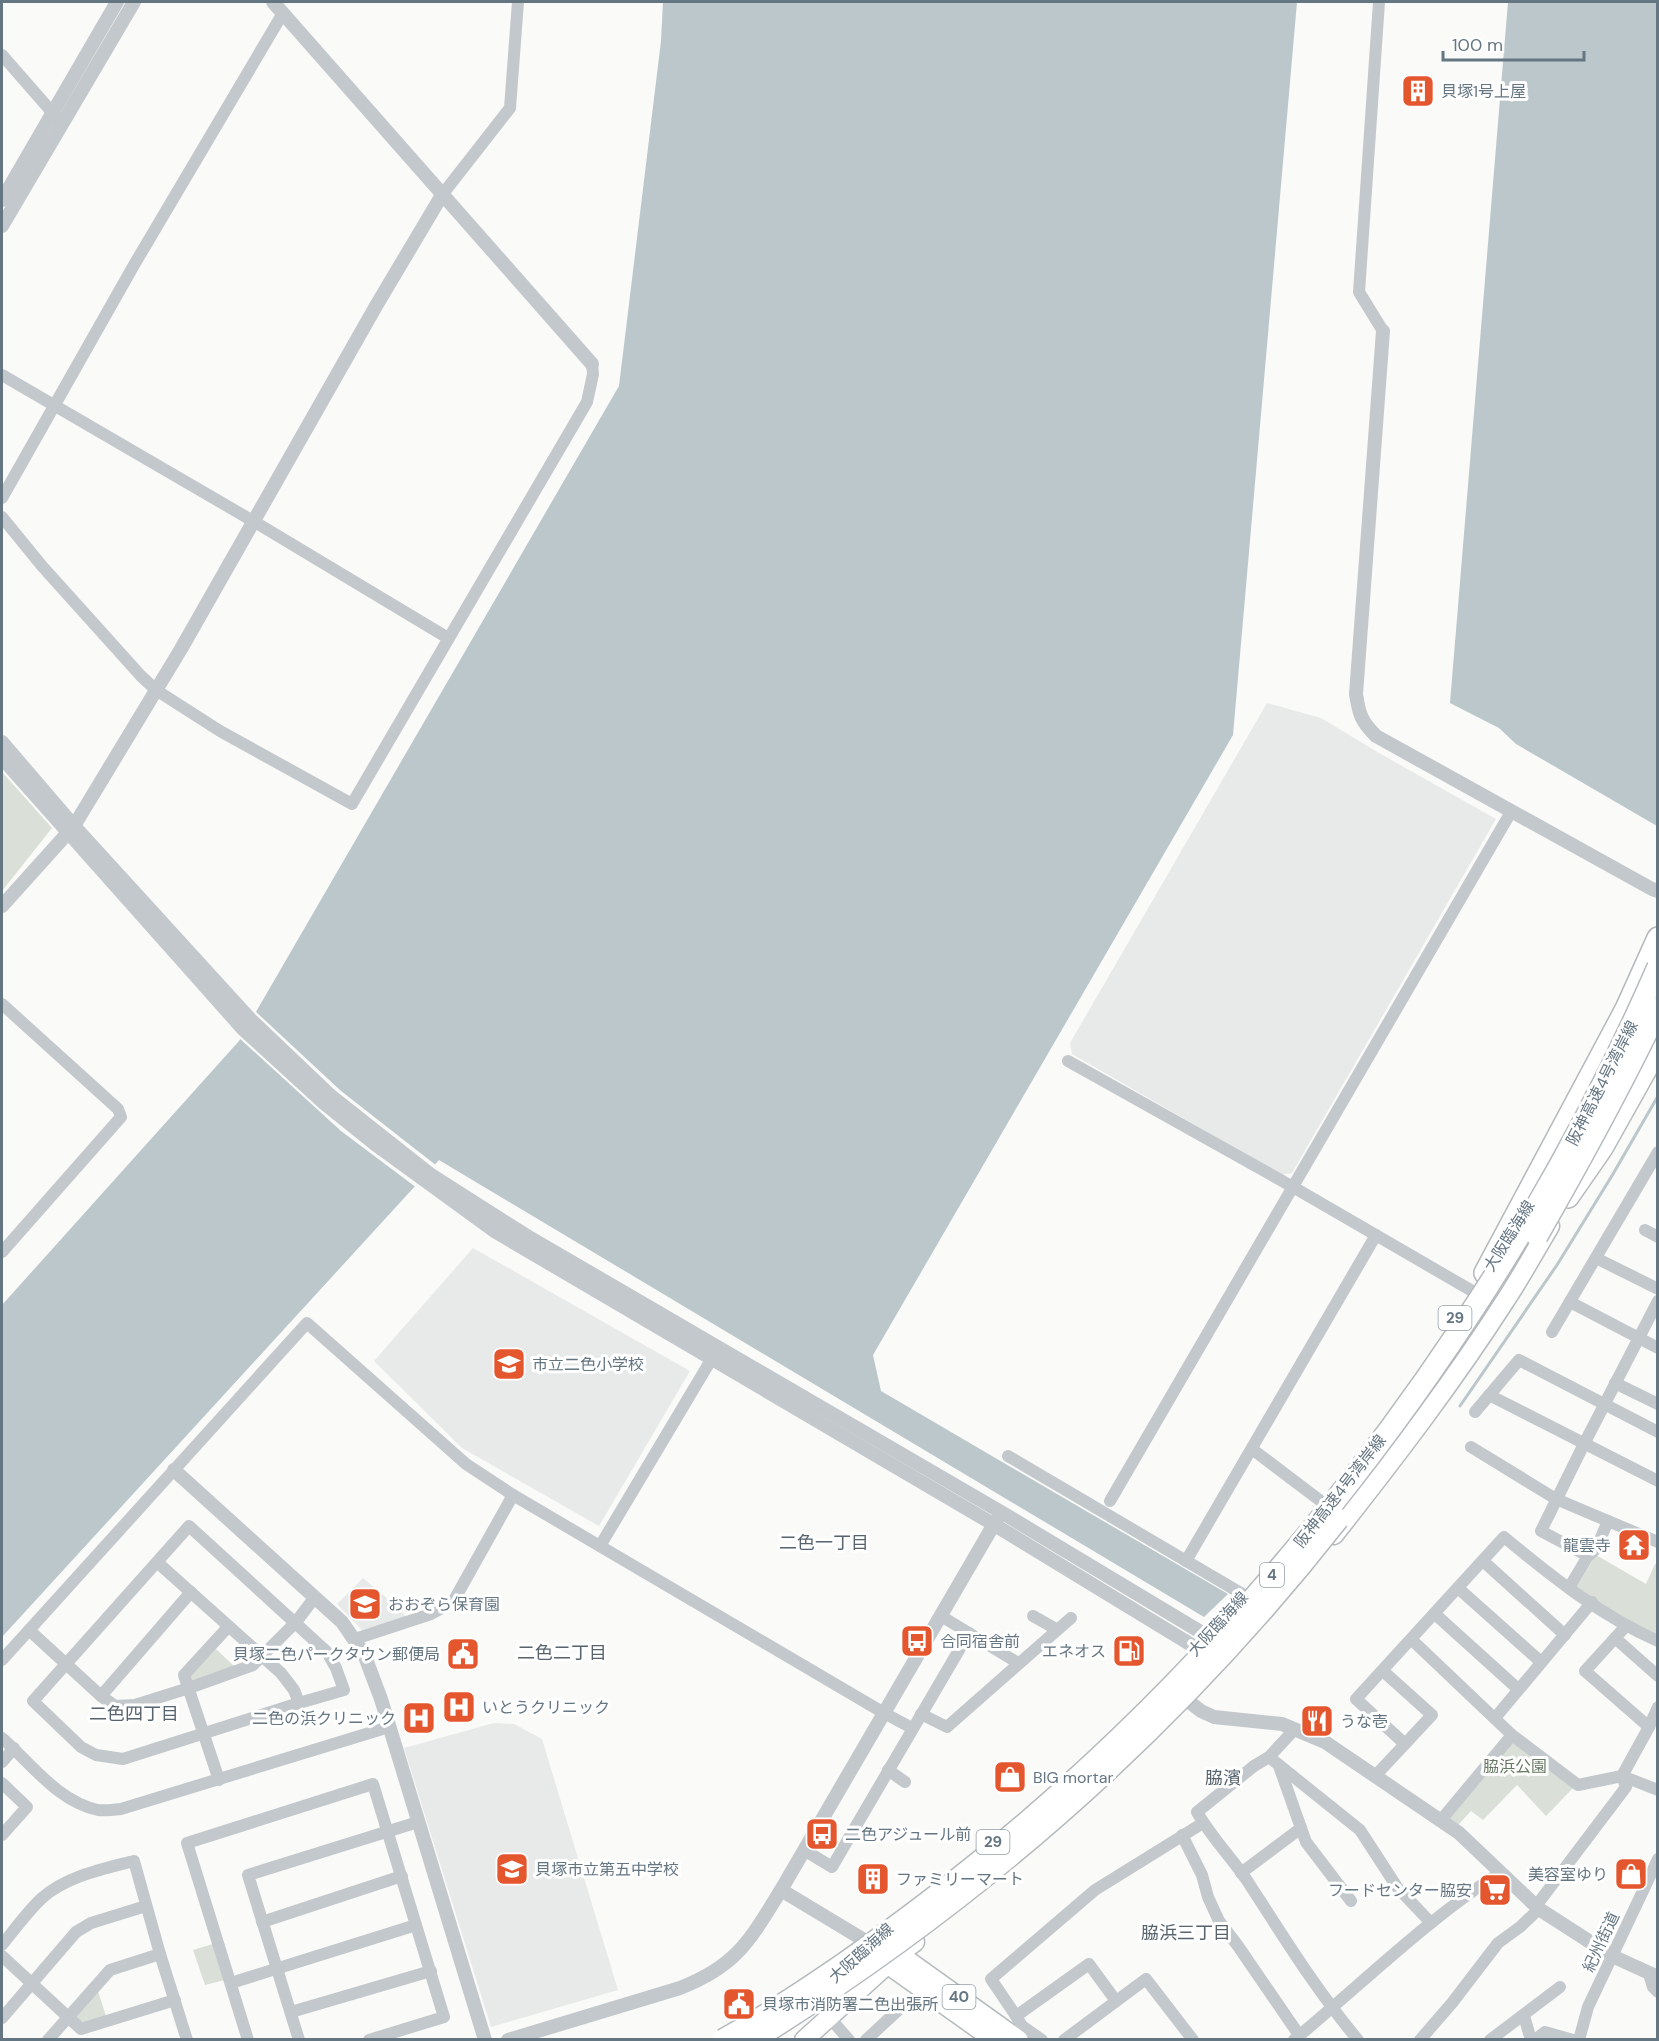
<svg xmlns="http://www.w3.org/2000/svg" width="1659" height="2041" font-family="'DM Sans','Noto Sans JP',sans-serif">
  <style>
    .built { fill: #e8e9e9 }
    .green { fill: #dadfd7 }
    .water { fill: #bbc7cb }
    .pier { fill: #fafaf8 }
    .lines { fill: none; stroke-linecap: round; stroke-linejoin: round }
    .stream { stroke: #bbc7cb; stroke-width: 3 }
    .primary-casing { stroke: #b5babe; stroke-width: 21 }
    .motorway-casing { stroke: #b4b9bd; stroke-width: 24 }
    .minor { stroke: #c3c8cc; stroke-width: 12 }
    .tertiary { stroke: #c3c8cc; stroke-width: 14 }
    .primary { stroke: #fff; stroke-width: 18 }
    .motorway { stroke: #fff; stroke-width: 21 }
    .motorway-bridge-casing { stroke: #b4b9bd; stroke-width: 24; stroke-linecap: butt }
    .motorway-bridge { stroke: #fff; stroke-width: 21 }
    .labels { text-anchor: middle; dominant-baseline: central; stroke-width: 6; stroke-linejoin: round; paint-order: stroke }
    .shield { fill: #fff; stroke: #939fa8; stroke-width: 1.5 }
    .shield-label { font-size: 15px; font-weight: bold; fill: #657683 }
    .poi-label { font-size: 16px; fill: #657683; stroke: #fff; text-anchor: start }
    .street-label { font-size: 16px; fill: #657683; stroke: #fff }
    .park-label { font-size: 16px; fill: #687a64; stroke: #fff }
    .neighbourhood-label { font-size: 18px; fill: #57646e; stroke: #fff }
  </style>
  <rect width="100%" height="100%" fill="#fafaf8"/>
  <!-- built -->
  <g class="built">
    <path d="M1267,703L1321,718L1379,753L1496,819L1292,1173L1282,1175L1072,1054L1070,1043Z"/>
    <path d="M473,1248L690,1371L599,1526L462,1448L374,1361Z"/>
    <path d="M363,1578L401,1610L406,1618L362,1630L337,1604Z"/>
    <path d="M494,1723L514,1724L542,1739L618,1990L491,2027L404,1748Z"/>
  </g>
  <!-- green -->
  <g class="green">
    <path d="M2,772L52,828L2,891Z"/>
    <path d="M1596,1555L1646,1584L1655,1564L1657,1565V1635L1629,1623L1576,1588Z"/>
    <path d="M216,1649L234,1666L192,1681L190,1675Z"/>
    <path d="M1512,1741L1573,1788L1546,1816L1517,1785L1483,1820L1471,1811L1458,1825L1446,1818Z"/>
    <path d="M213,1944L225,1980L205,1985L193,1950Z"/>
    <path d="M98,1991L106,2016L84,2024L76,2017Z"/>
  </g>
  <!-- water -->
  <g class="water">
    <path d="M663,2H1297L1233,735L873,1355L881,1391L1228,1594L1204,1617L439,1160L2,1637V1305L239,1041L619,386L661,41Z"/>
    <path d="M1508,2H1657V826L1516,744L1499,728L1450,703Z"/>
  </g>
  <!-- pier -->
  <path class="pier" d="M254,1010L341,1091L437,1166L417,1188L341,1131L238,1037Z"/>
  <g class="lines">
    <!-- stream -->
    <path class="stream" d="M1460,1406L1557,1265L1613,1174L1658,1096"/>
    <!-- primary casing -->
    <g class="primary-casing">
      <g id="primary">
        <path d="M1334,1535C1394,1459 1453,1382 1505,1301C1521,1277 1535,1251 1550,1226"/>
        <path d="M888,1950L899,1954L1019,2040"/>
        <path d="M880,1956L887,1964L994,2040"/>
        <path d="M804,2040L899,1954L915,1942"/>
      </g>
    </g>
    <!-- motorway casing -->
    <g class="motorway-casing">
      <g id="motorway">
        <path d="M1568,1197L1602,1148L1658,1048"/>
        <path d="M1485,1273L1626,1009L1658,938"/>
      </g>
    </g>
    <!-- minor -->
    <g class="minor">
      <path d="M1379,2L1359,292L1383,331"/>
      <path d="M2,55L58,119"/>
      <path d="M442,195L510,108L518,2"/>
      <path d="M2,375L253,521L448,638"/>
      <path d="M2,498L134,265L283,13"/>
      <path d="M2,517L42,566L141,676L156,690L220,731L352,804L587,402L593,374L592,364"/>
      <path d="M2,1004L118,1109L121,1117L2,1252"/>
      <path d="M1068,1061L1293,1187L1474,1292"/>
      <path d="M1645,1230L1658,1237"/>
      <path d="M1596,1258L1658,1289"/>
      <path d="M1570,1302L1658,1348"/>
      <path d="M1552,1332L1658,1152"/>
      <path d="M1615,1383L1658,1404"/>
      <path d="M1489,1395L1658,1481"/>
      <path d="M1475,1412L1519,1360L1658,1432"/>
      <path d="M1471,1447L1556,1499L1608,1521"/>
      <path d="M1252,1449L1322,1502"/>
      <path d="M1008,1456L1244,1595"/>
      <path d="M1110,1501L1511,812"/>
      <path d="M600,1546L711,1360"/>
      <path d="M1588,1556L1596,1549L1608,1521L1658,1542"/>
      <path d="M1186,1561L1376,1235"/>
      <path d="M1483,1561L1565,1635"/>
      <path d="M157,1562L281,1673L294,1690L299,1703L123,1759L96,1755L81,1747L33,1701L189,1526L327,1652L336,1668L344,1690L299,1703"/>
      <path d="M1458,1588L1541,1662"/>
      <path d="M1569,1588L1588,1556L1541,1531L1584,1444L1658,1301"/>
      <path d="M1435,1614L1518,1689"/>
      <path d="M941,1616L1018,1663"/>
      <path d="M1033,1616L1056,1629"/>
      <path d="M1625,1627L1585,1671L1649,1727"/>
      <path d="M29,1630L101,1696L115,1706L135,1705L189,1688L253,1665L296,1622L315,1597"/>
      <path d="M1615,1638L1658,1676"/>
      <path d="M355,1639L431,1614L453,1602L513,1495"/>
      <path d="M1412,1640L1512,1735L1578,1785L1622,1776L1649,1727L1658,1707"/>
      <path d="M2,1660L307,1323L466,1464L513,1495L884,1713L912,1728"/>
      <path d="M1383,1671L1432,1715L1405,1744"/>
      <path d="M101,1696L191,1592"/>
      <path d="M921,1714L947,1727L1071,1618"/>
      <path d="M1495,1718L1592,1602"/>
      <path d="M1295,1729L1269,1757L1254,1766L1197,1812C1211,1837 1232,1858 1248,1882C1283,1936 1316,1990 1358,2040"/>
      <path d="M2,1738C31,1763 57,1801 98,1810C105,1811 113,1810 121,1809L389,1727"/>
      <path d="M1269,1757L1360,1830L1397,1887L1431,1923"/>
      <path d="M2,1762L14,1748"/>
      <path d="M1279,1766L1306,1842L1351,1901"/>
      <path d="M888,1770L905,1782"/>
      <path d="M1376,1775L1405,1744L1356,1699L1504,1537C1551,1576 1601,1616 1658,1641"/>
      <path d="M1622,1776L1658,1790"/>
      <path d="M219,1780L184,1675L228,1627"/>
      <path d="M2,1783L27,1807L2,1835"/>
      <path d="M1441,1820L1512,1735"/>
      <path d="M1182,1835L1202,1875L1208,1897L1219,1921L1238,1946L1299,2035"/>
      <path d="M804,1850L832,1867L969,1633"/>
      <path d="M1241,1873L1301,1828"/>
      <path d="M1536,1906L1626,1787L1622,1776"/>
      <path d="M262,1922L402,1876"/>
      <path d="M2,1945C15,1929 27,1912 42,1898C67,1876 103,1869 134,1861L160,1954L187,2040"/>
      <path d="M2,1956L81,2029L175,2000"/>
      <path d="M1649,1974L1653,1987L1658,1992"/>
      <path d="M231,1983L416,1925"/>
      <path d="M291,2012L431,1971"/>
      <path d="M1016,2016L991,1979L1095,1890L1203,1823"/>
      <path d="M1524,2016L1531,2040"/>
      <path d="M829,2017L849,2040"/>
      <path d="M2,2018L76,1932L91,1923L146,1906"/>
      <path d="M48,2040L110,1970L160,1954"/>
      <path d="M248,2040L187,1843L373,1784L444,2017L369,2040"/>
      <path d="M299,2040L248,1875L418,1822"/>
      <path d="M866,2040L908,2001"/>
      <path d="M1042,2040L1022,2026L1016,2016L1089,1964L1116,2001"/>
      <path d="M1064,2040L1146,1979L1193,2040"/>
      <path d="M1294,2040C1363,1983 1426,1920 1501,1872"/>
      <path d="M1420,2040L1452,2003L1498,1943L1520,1927L1539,1909"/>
      <path d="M1490,2040L1560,1987"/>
      <path d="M1535,2040L1545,2032L1573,2040"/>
      <path d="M1579,2040L1588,2007L1658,1859"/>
    </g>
    <!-- tertiary -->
    <g class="tertiary">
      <path d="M273,2L592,364"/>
      <path d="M2,200L117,2"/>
      <path d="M2,226L134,2"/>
      <path d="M1383,331L1356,694C1359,714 1361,721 1376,736L1652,889L1658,891"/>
      <path d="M2,742L74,826L250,1019L331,1096L431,1175L527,1236L1001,1512L1219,1643"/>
      <path d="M2,758L243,1029L324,1103L375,1144L496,1232L993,1524L1208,1655"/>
      <path d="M2,906L74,826L181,649L376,306L442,195"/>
      <path d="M174,1470L342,1622L364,1654L381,1699L485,2040"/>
      <path d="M1188,1701L1201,1711L1214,1717L1282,1724L1325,1742L1459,1833L1539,1909L1612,1956L1658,1977"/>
      <path d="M781,1890L869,1943"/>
      <path d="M508,2040L680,1988C737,1966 750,1940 781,1890L997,1519"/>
    </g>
    <!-- primary -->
    <use href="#primary" class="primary"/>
    <!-- motorway -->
    <use href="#motorway" class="motorway"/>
    <!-- motorway-bridge casing -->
    <g class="motorway-bridge-casing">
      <g id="motorway-bridge">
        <path d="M1537,1236C1580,1161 1621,1086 1658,1009"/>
        <path d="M723,2040C795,2000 862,1952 928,1902C1239,1666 1502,1325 1658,967"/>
        <path d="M753,2040C977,1901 1176,1726 1338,1519"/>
      </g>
    </g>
    <!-- motorway-bridge -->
    <use href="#motorway-bridge" class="motorway-bridge"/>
  </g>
  <!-- icons -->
  <defs>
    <g id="building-square" transform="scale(1.725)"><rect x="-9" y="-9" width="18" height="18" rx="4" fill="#e4572e" stroke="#fff"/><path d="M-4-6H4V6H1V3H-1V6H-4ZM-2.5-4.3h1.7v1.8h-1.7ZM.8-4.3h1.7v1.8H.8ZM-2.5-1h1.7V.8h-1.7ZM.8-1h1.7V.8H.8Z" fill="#fff"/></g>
    <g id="school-square" transform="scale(1.725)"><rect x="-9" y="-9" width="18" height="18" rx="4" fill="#e4572e" stroke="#fff"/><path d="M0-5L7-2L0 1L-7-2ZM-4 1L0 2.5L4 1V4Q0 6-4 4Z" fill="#fff"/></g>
    <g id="temple-square" transform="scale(1.725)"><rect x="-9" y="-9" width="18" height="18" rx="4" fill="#e4572e" stroke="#fff"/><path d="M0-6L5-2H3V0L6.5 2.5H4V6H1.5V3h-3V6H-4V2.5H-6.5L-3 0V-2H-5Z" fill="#fff"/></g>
    <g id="bus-square" transform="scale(1.725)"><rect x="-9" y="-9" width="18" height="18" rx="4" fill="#e4572e" stroke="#fff"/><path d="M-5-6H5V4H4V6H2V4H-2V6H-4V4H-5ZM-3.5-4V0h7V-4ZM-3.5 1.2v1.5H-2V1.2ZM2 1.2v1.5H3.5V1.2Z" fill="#fff"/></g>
    <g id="fuel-square" transform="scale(1.725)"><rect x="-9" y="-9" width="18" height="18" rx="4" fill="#e4572e" stroke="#fff"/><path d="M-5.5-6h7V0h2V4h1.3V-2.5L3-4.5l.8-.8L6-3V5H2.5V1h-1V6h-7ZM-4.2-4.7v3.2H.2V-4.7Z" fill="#fff"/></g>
    <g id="civic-square" transform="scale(1.725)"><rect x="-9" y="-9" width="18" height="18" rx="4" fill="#e4572e" stroke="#fff"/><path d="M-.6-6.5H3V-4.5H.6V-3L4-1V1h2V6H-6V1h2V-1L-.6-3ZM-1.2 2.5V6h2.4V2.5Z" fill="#fff"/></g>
    <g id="hospital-square" transform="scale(1.725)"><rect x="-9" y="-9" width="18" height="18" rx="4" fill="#e4572e" stroke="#fff"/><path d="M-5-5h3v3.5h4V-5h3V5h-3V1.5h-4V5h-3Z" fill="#fff"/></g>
    <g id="restaurant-square" transform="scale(1.725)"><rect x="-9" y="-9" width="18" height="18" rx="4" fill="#e4572e" stroke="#fff"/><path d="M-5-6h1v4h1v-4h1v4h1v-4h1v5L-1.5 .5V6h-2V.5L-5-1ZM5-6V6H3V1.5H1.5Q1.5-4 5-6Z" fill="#fff"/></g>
    <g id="shop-square" transform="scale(1.725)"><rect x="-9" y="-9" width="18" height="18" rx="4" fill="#e4572e" stroke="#fff"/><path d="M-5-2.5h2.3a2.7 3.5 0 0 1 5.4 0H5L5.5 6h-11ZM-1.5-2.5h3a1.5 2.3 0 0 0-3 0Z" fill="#fff"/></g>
    <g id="supermarket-square" transform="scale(1.725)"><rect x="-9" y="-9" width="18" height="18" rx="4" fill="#e4572e" stroke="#fff"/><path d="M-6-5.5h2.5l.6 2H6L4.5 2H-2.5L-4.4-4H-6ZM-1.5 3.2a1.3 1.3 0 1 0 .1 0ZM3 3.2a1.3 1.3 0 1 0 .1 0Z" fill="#fff"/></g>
  </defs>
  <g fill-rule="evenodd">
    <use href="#building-square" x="1418" y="91"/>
    <use href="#school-square" x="509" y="1364"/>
    <use href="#temple-square" x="1634" y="1545"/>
    <use href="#school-square" x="365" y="1604"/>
    <use href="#bus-square" x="917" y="1641"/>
    <use href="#fuel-square" x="1129" y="1651"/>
    <use href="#civic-square" x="463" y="1654"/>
    <use href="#hospital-square" x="459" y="1707"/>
    <use href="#hospital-square" x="419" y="1718"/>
    <use href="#restaurant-square" x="1317" y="1721"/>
    <use href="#shop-square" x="1010" y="1777"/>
    <use href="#bus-square" x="822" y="1834"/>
    <use href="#school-square" x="512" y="1869"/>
    <use href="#shop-square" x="1631" y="1874"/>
    <use href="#building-square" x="873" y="1879"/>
    <use href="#supermarket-square" x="1495" y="1890"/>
    <use href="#civic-square" x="739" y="2004"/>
  </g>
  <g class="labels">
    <!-- shield labels -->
    <g class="shield">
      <rect x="1438.5" y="1306" width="33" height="24" rx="4.5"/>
      <rect x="1260" y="1563" width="24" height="24" rx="4.5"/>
      <rect x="976.5" y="1830" width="33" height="24" rx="4.5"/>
      <rect x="942.5" y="1985" width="33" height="24" rx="4.5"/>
    </g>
    <g class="shield-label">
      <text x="1455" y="1318">29</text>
      <text x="1272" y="1575">4</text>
      <text x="993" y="1842">29</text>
      <text x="959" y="1997">40</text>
    </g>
    <!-- poi labels -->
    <g class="poi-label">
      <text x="1441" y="91">貝塚1号上屋</text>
      <text x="532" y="1364">市立二色小学校</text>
      <text x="1611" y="1545" text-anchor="end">龍雲寺</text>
      <text x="388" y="1604">おおぞら保育園</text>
      <text x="940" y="1641">合同宿舎前</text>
      <text x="1106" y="1651" text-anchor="end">エネオス</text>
      <text x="440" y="1654" text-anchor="end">貝塚二色パークタウン郵便局</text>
      <text x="482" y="1707">いとうクリニック</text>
      <text x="396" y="1718" text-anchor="end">二色の浜クリニック</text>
      <text x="1340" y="1721">うな壱</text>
      <text x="1033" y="1777">BIG mortar</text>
      <text x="845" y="1834">二色アジュール前</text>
      <text x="535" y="1869">貝塚市立第五中学校</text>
      <text x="1608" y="1874" text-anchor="end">美容室ゆり</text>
      <text x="896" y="1879">ファミリーマート</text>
      <text x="1472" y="1890" text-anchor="end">フードセンター脇安</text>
      <text x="762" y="2004">貝塚市消防署二色出張所</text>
    </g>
    <!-- street labels -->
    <g class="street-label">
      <text transform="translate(1602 1083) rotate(-63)">阪神高速4号湾岸線</text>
      <text transform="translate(1509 1236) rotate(-58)">大阪臨海線</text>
      <text transform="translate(1340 1491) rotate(-52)">阪神高速4号湾岸線</text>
      <text transform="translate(1218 1624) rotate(-48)">大阪臨海線</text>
      <text transform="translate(1601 1942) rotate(-65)">紀州街道</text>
      <text transform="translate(861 1953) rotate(-42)">大阪臨海線</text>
    </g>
    <!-- park labels -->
    <g class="park-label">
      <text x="1515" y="1766">脇浜公園</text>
    </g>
    <!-- neighbourhood labels -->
    <g class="neighbourhood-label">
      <text x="824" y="1543">二色一丁目</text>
      <text x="562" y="1653">二色二丁目</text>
      <text x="134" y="1714">二色四丁目</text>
      <text x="1223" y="1778">脇濱</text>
      <text x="1186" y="1933">脇浜三丁目</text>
    </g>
  </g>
  <!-- border -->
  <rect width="1659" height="2041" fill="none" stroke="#657683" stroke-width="6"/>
  <!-- scale -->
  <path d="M1443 51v9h141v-9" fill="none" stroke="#657683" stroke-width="3"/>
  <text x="1452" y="51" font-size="18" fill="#657683" stroke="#ffffff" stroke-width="4.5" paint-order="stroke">100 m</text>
</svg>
